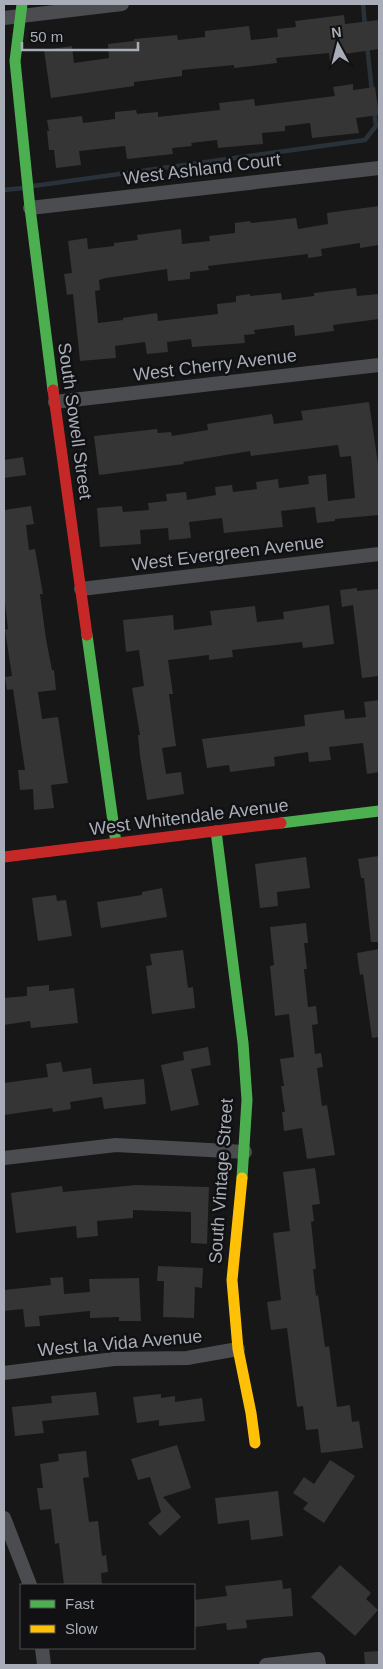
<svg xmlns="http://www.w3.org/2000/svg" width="383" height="1669" font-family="Helvetica,sans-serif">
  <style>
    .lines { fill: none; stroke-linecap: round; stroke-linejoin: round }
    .stream { stroke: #2a3239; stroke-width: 4.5 }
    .building { fill: #353536 }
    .street { stroke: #4b4c50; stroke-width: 14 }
    .fast { stroke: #4caf50; stroke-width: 11 }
    .slow { stroke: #ffc107; stroke-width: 11 }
    .jam { stroke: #c62828; stroke-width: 11 }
    .labels { text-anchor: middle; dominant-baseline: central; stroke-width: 5; stroke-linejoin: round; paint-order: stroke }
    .street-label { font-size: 18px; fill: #a8adb8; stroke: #111113 }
  </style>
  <rect width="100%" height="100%" fill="#171717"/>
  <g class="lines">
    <!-- stream -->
    <g class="stream">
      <path d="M363,4L365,27"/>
      <path d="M367,45L372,92"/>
      <path d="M33,186L365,140L376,126L374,110"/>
      <path d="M4,190L23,188"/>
    </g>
  </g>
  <!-- building -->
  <g class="building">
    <path d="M344,15L345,24L379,20V49L344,54L345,60L330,62L329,53L276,58L277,63L234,68V65L182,70V76L134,82V86L51,98L44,50L72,46L74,63L109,58L108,44L134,41V39L177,35L178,40L205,37V31L249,26L251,40L278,37L277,29L296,27L295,21Z"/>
    <path d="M353,84V90L375,87L379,115L356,118L359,133L312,138L310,123L285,126V131L262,133L263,144L218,148L217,140L191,143L192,146L172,148L173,154L127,159L125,146L79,151L81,165L56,168L54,150H49L47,131H49L47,120L82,116L83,123L115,119V112L136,110L137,114L158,112V117L220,110L219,103L254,99L255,106L335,96L333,87Z"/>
    <path d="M379,206V245L360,248V243L321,249L322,256L308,258V254L208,266L209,270L190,272V279L168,281L167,269L106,278L99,280L100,290L95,291L98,323L123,320V318L157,313L158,321L218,314L217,304L236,302V296L250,294V296L281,293L282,300L314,296V293L356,288L357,296L379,294V319L333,325L334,331L295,336L294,325L254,330L255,334L244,335L245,343L192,347L191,339L167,342L168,352L147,354L145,342L115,346L116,358L80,361L73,294L67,295L64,274L72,273L68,241L87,238L88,249L114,246V243L138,240L137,235L181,229L182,244L210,241L209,236L235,233V223L250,221L251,223L296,218L298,229L328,224L327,213Z"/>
    <path d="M369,402L378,464L379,515L335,519V521L317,523L315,507L281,511L283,527L224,533L222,518L189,522L191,538L169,540L168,528L140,530L141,544L100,547L97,508L122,506L123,512L149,510L148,503L167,501L166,494L186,492L187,500L216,495L215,487L232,485L233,492L257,489L256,482L278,479L279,488L309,484L308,476L326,474L328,501L355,498L351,456L340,457L338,445L251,456L250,451L183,462L184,464L99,475L94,436L157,429L158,433L171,432L172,436L208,430L207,424L272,414L274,424L303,420L301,411Z"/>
    <path d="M23,457L26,475L4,478V460Z"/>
    <path d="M31,506L34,524L26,525L29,550L35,549L43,594H40L46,639L52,670H54L56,690L38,692L42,719L58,717L68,783L51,785L54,808L34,810L33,789L20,790L18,770H25L13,689L7,690L5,677L12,676L5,630L8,629L4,594V510Z"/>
    <path d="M357,588V591L379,589V676L362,678L353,605L342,607L340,590Z"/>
    <path d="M329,605L334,644L303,648L302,642L232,650L233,657L209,660V655L168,660L173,694H169L176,746L162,748L166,774L181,772L184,794L147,800L140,756L138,735H140L132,688L144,686L139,650L126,652L123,620L173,615L174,630L212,625L210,611L255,606L257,622L284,619L283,612Z"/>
    <path d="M379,700V772L367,774L363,743L329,747L331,760L309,762L308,752L274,757L275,766L230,772L229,765L207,768L202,739L305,726L304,715L344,710L345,719L366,717L364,702Z"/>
    <path d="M379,856V942H371L364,878H361L358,859Z"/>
    <path d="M306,857L310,888L277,892L278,906L260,908L255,864Z"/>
    <path d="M162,888L167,917L101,928L97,902L142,895V892Z"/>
    <path d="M56,895L57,901L66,900L72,936L38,941L32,898Z"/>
    <path d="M306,923L308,943H304L307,969H304L308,1007L316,1006L318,1024L312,1025L315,1054L321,1053L323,1067L317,1068L322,1106L327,1105L335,1155L307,1159L302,1128L284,1131L282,1112H285L281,1086H284L280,1059L294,1057L289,1014L275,1016L270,966L274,965L270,927Z"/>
    <path d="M379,949V1037L372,1038L363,974L360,975L357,953Z"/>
    <path d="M183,950L188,988L193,987L195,1008L152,1014L146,966L152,965L150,954Z"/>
    <path d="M49,985V991L74,988L78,1023L31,1028L30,1021L4,1025V998L27,996V987Z"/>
    <path d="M208,1047L211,1065L191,1069L199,1105L171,1111L161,1065L184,1060L183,1052Z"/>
    <path d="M61,1062L63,1072L91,1068L93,1084L144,1079L146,1104L104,1109L102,1097L70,1102L71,1109L53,1112L52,1108L4,1115V1083L48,1077L46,1064Z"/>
    <path d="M315,1168L320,1204L312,1205L314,1221L311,1222L316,1269H313L316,1296L318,1295L325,1347L329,1346L337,1407L350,1405L352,1422L359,1421L363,1448L321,1453L318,1429L306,1430L303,1406L297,1407L287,1328L271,1330L267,1302L281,1300L273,1233L290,1231L283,1172Z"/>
    <path d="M136,1185L209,1187L207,1244L191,1243V1212L133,1210V1218L97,1221L98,1236L77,1238L76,1226L16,1233L11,1193L62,1186L63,1192Z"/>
    <path d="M158,1266L203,1268L202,1288L195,1287L194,1318L163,1317L164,1281H157Z"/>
    <path d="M63,1277L64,1294L90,1292L89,1279L139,1278L141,1321H119V1317L90,1318V1311L39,1316L40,1326L25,1327L23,1309L4,1311V1290L51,1285L50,1278Z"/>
    <path d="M96,1392L99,1415L42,1421L44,1433L15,1436L12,1407L52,1403L51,1396Z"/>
    <path d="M161,1394V1398L175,1396V1402L202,1398L205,1421L159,1426V1420L137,1423L133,1397Z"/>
    <path d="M177,1445L191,1488L163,1497L181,1517L160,1536L148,1523L161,1512L150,1477L138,1480L131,1459Z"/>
    <path d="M86,1451L89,1477L83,1478L89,1522L98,1521L102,1556L106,1555L108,1572L101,1573L102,1585H64L59,1543L55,1544L51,1509L40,1510L37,1488H43L40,1464L59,1461L58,1454Z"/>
    <path d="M330,1460L355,1476L324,1523L303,1509L308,1503L293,1493L304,1477L314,1484Z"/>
    <path d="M278,1491L283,1536L251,1540L249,1520L218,1524L215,1498Z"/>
    <path d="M340,1565L371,1593L366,1599L378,1610L355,1636L311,1597Z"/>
    <path d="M282,1580L283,1589L291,1588L293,1616L246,1620L247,1628L227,1630L226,1623L195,1627L194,1600L227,1596L225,1586Z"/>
    <path d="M379,1651V1665H365L364,1652Z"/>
  </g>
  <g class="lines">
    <!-- street -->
    <g class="street">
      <path d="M4,18L122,4"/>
      <path d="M30,208L379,168"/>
      <path d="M55,402L379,365"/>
      <path d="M81,589L379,554"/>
      <path d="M4,1158L116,1145L245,1152"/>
      <path d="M4,1373L114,1359L187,1358L238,1349"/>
      <path d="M4,1518L30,1585"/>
      <path d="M42,1648L44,1665"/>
      <path d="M266,1665L318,1659L319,1665"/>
    </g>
    <!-- fast -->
    <g class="fast">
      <path d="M22,4L15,61L30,208L53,390"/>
      <path d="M87,635L116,843"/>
      <path d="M281,823L379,811"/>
      <path d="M216,831L243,1043L247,1100L242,1178"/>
    </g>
    <!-- slow -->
    <path class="slow" d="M242,1178L232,1280L238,1349L251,1413L255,1443"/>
    <!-- jam -->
    <g class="jam">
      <path d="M53,390L87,635"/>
      <path d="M4,857L281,823"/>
    </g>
  </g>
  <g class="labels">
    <!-- street labels -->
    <g class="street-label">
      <text transform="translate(202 169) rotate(-7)">West Ashland Court</text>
      <text transform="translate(215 365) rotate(-7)">West Cherry Avenue</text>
      <text transform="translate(75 421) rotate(82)">South Sowell Street</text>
      <text transform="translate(228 553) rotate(-7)">West Evergreen Avenue</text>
      <text transform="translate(189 817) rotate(-7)">West Whitendale Avenue</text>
      <text transform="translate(221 1181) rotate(-86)">South Vintage Street</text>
      <text transform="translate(120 1343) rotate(-5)">West la Vida Avenue</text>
    </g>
  </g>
  <!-- border -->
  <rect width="383" height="1669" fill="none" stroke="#a8adb8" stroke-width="10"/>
  <!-- legend -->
  <rect x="20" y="1584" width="175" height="65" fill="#111113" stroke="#4d4f55"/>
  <rect x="30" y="1600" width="25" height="8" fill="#4caf50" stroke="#4d4f55"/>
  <text x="65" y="1609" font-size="15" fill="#a8adb8">Fast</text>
  <rect x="30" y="1625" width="25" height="8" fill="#ffc107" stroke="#4d4f55"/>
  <text x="65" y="1634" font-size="15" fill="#a8adb8">Slow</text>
  <!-- north arrow -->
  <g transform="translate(338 45) rotate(353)" stroke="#111113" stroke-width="4" paint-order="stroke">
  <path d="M0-4L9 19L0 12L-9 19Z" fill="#a8adb8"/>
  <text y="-8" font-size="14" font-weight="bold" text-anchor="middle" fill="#a8adb8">N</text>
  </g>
  <!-- scale -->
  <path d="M22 42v8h116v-8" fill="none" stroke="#a8adb8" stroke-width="2.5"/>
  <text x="30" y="42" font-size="15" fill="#a8adb8" stroke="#111113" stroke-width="4" paint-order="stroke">50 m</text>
</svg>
